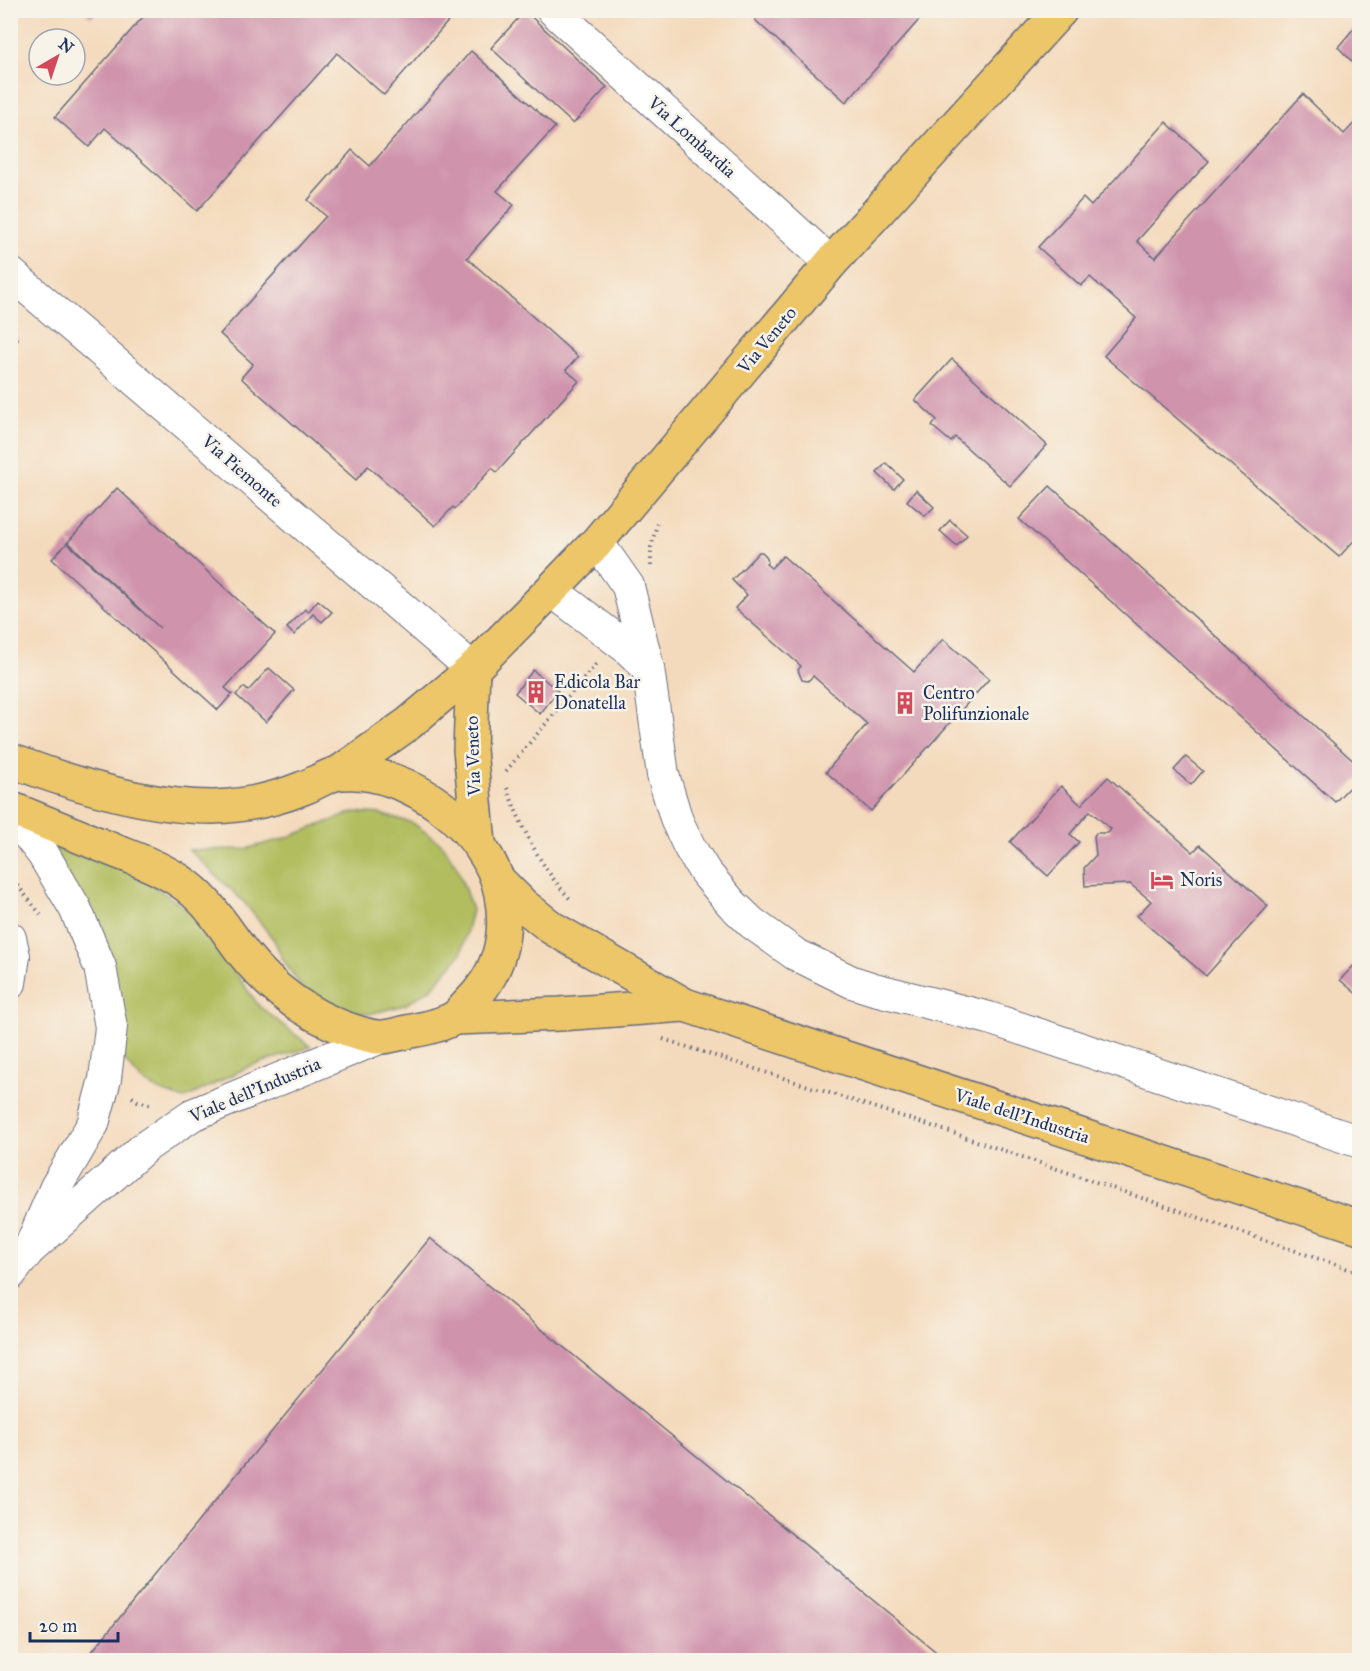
<svg xmlns="http://www.w3.org/2000/svg" width="1370" height="1671" font-family="'IM FELL Great Primer',serif">
  <style>
    .green { fill: #b1bd5f; stroke: #66765e; stroke-width: 1.5 }
    .building { fill: #cf93ac }
    .lines { fill: none; stroke-linecap: round; stroke-linejoin: round }
    .minor-casing { stroke: #676b7f; stroke-width: 34 }
    .major-casing { stroke: #676b7f; stroke-width: 36 }
    .path { stroke: #676b7f; stroke-width: 4; stroke-dasharray: 1.5 4.5; stroke-linecap: butt }
    .minor { stroke: #fff; stroke-width: 32 }
    .major { stroke: #ecc669; stroke-width: 33 }
    .labels { text-anchor: middle; dominant-baseline: central; stroke-width: 5; stroke-linejoin: round; paint-order: stroke }
    .street-label { font-size: 18px; fill: #1b2f5e; stroke: #f7f3e8 }
    .poi-label { font-size: 18px; fill: #1b2f5e; stroke: #f7f3e8; text-anchor: start }
  </style>
  <rect width="100%" height="100%" fill="#f7f3e8"/>
  <filter id="ink" filterUnits="userSpaceOnUse"><feTurbulence type="fractalNoise" baseFrequency=".0167" numOctaves="2"/><feDisplacementMap in="SourceGraphic" scale="12" xChannelSelector="R" yChannelSelector="G"/><feConvolveMatrix kernelMatrix="1 2 1 2 8 2 1 2 1" color-interpolation-filters="sRGB"/></filter>
  <filter id="wash" filterUnits="userSpaceOnUse"><feTurbulence type="fractalNoise" baseFrequency=".008" numOctaves="4" result="noise"/><feDisplacementMap in="SourceGraphic" scale="24" xChannelSelector="R" yChannelSelector="G"/><feGaussianBlur stdDeviation="1.35" result="paint"/><feColorMatrix in="noise" values="0 0 0 0 0 0 0 0 0 0 0 0 0 0 0 0 0 1.4 0 .05"/><feComposite in="paint" operator="in"/></filter>
  <g filter="url(#wash)">
    <rect width="100%" height="100%" fill="#f4dabc"/>
    <!-- green -->
    <g class="green">
      <path d="M354,812L380,814L413,823L443,845L458,869L472,910L461,954L432,988L405,1005L369,1014L328,1007L302,988L283,960L274,940L243,901L189,850L246,849L286,838Z"/>
      <path d="M42,833L129,869L193,913L259,1006L311,1047L250,1066L184,1099C146,1087 142,1084 118,1052Z"/>
    </g>
    <g id="blocks">
      <!-- building -->
      <g class="building">
        <path d="M83,10H97L91,18Z"/>
        <path d="M149,10H458L384,95L337,53L197,211L105,128L89,147L55,117Z"/>
        <path d="M763,10H928L846,102L755,20Z"/>
        <path d="M525,11L607,87L573,124L491,48Z"/>
        <path d="M1360,21V70L1338,47Z"/>
        <path d="M471,51L555,127L497,191L514,205L467,258L578,357L566,370L579,381L497,472L492,468L455,509L453,507L435,526L368,466L356,480L241,378L253,364L220,334L326,216L308,200L352,150L370,166Z"/>
        <path d="M1303,94L1344,134L1360,117V534L1339,557L1104,356L1136,318L1090,277L1081,286L1038,247L1083,198L1091,206L1166,122L1209,161L1137,241L1155,258Z"/>
        <path d="M10,333L18,339L10,348Z"/>
        <path d="M952,359L1047,445L1010,486L955,437L951,442L932,426L937,420L915,400Z"/>
        <path d="M886,463L903,479L894,489L877,473Z"/>
        <path d="M1050,486L1360,767V776L1335,802L1019,519Z"/>
        <path d="M117,488L275,634L225,688L232,694L218,710L52,559L67,543L160,628L68,542Z"/>
        <path d="M916,490L934,507L925,516L907,501Z"/>
        <path d="M950,520L967,535L957,546L940,531Z"/>
        <path d="M759,552H762L766,556L768,562L766,564L771,568L783,556L914,672L943,639L989,679L871,811L826,772L867,724L813,676L808,681L802,680L798,670L801,666L735,608L747,595L732,580Z"/>
        <path d="M318,600L332,612L322,622L313,614L294,635L287,628L305,609L308,612Z"/>
        <path d="M269,668L294,690L266,722L236,695L244,687L248,691Z"/>
        <path d="M533,670L558,691L540,714L515,693Z"/>
        <path d="M1186,757L1203,771L1191,785L1174,770Z"/>
        <path d="M1108,777L1193,852L1200,845L1268,906L1206,976L1137,916L1151,901L1130,884L1085,886L1084,868L1096,855L1094,836L1096,833H1108L1111,829L1090,811L1070,834L1079,842L1048,876L1010,842L1061,786L1081,805Z"/>
        <path d="M1360,959V997L1340,980Z"/>
        <path d="M430,1238L946,1660H85Z"/>
      </g>
    </g>
  </g>
  <g filter="url(#ink)">
    <use href="#blocks" fill-opacity="0" stroke="#676b7f" stroke-width="1.5"/>
    <g class="lines">
      <!-- minor casing -->
      <g class="minor-casing">
        <g id="minor">
          <path d="M553,10L831,263"/>
          <path d="M10,273L473,669"/>
          <path d="M597,542L628,586L648,668L663,775L677,821L690,848L705,872L732,904L752,923L795,954L852,982L874,989L989,1018L1360,1142"/>
          <path d="M551,590L626,647L648,668"/>
          <path d="M10,812L43,854L75,908L100,967L111,1027L105,1079L93,1124L56,1187L29,1250"/>
          <path d="M10,938L14,956L10,983"/>
          <path d="M10,1274L29,1250L145,1147L192,1115L379,1038"/>
        </g>
      </g>
      <!-- major casing -->
      <g class="major-casing">
        <g id="major">
          <path d="M473,669L470,750L479,843"/>
          <path d="M10,760C72,784 145,807 213,807C244,806 274,800 303,788C315,784 329,773 342,773C408,768 489,829 501,894C509,938 499,974 467,1005C463,1009 459,1015 454,1018C440,1026 422,1029 407,1032C397,1034 386,1038 377,1037C367,1036 357,1032 347,1029C305,1014 272,989 244,954C224,928 208,899 180,881C159,867 136,859 113,850C79,836 45,822 10,808"/>
          <path d="M340,772L408,724L473,669L551,590L597,542L831,263L1061,10"/>
          <path d="M499,881L523,905L552,928L685,1005L1360,1227"/>
          <path d="M455,1018L560,1014L685,1005"/>
        </g>
      </g>
      <!-- path -->
      <g class="path">
        <path d="M651,566V547L658,520"/>
        <path d="M506,771L597,663"/>
        <path d="M507,788C522,829 541,868 571,900"/>
        <path d="M10,876L41,915"/>
        <path d="M663,1039L947,1131L1360,1273"/>
        <path d="M132,1097L138,1101L152,1105"/>
      </g>
      <!-- minor -->
      <use href="#minor" class="minor"/>
      <!-- major -->
      <use href="#major" class="major"/>
    </g>
  </g>
  <!-- icons -->
  <defs>
    <g id="building-bare" transform="scale(1.8)"><path d="M-4-6H4V6H1V3H-1V6H-4ZM-2.5-4.3h1.7v1.8h-1.7ZM.8-4.3h1.7v1.8H.8ZM-2.5-1h1.7V.8h-1.7ZM.8-1h1.7V.8H.8Z" fill="#d1495b" stroke="#f7f3e8" stroke-width="2.5" paint-order="stroke"/></g>
    <g id="hotel-bare" transform="scale(1.8)"><path d="M-6-4.5h1.5V1H6V5H4.5V3h-9V5H-6ZM-4 0a1.8 1.8 0 1 1 3.6 0ZM.5 0V-2.5h3Q6-2.5 6 0Z" fill="#d1495b" stroke="#f7f3e8" stroke-width="2.5" paint-order="stroke"/></g>
  </defs>
  <g fill-rule="evenodd">
    <use href="#building-bare" x="536" y="692"/>
    <use href="#building-bare" x="905" y="703"/>
    <use href="#hotel-bare" x="1162" y="880"/>
  </g>
  <g class="labels">
    <!-- street labels -->
    <g class="street-label">
      <text transform="translate(692 137) rotate(42)">Via Lombardia</text>
      <text transform="translate(767 340) rotate(-50)">Via Veneto</text>
      <text transform="translate(242 471) rotate(41)">Via Piemonte</text>
      <text transform="translate(473 756) rotate(-92)">Via Veneto</text>
      <text transform="translate(255 1090) rotate(-23)">Viale dell'Industria</text>
      <text transform="translate(1022 1116) rotate(18)">Viale dell'Industria</text>
    </g>
    <!-- poi labels -->
    <g class="poi-label">
      <text x="554" y="682">Edicola Bar<tspan x="554" dy="21">Donatella</tspan></text>
      <text x="923" y="693">Centro<tspan x="923" dy="21">Polifunzionale</tspan></text>
      <text x="1180" y="880">Noris</text>
    </g>
  </g>
  <!-- margin -->
  <rect width="1370" height="1671" fill="none" stroke="#f7f3e8" stroke-width="36"/>
  <!-- north arrow -->
  <g transform="translate(57 57) rotate(39)"><circle r="28" fill="#f7f3e8" stroke="#9fa5b1" stroke-width="1.5"/>
  <path d="M0-4.5L10 22L0 15L-10 22Z" fill="#d1495b"/>
  <text y="-9" font-size="16" font-weight="bold" text-anchor="middle" fill="#1b2f5e">N</text>
  </g>
  <!-- scale -->
  <path d="M30 1632v9h88v-9" fill="none" stroke="#1b2f5e" stroke-width="3"/>
  <text x="39" y="1632" font-size="18" fill="#1b2f5e" stroke="#f7f3e8" stroke-width="4.5" paint-order="stroke">20 m</text>
</svg>
